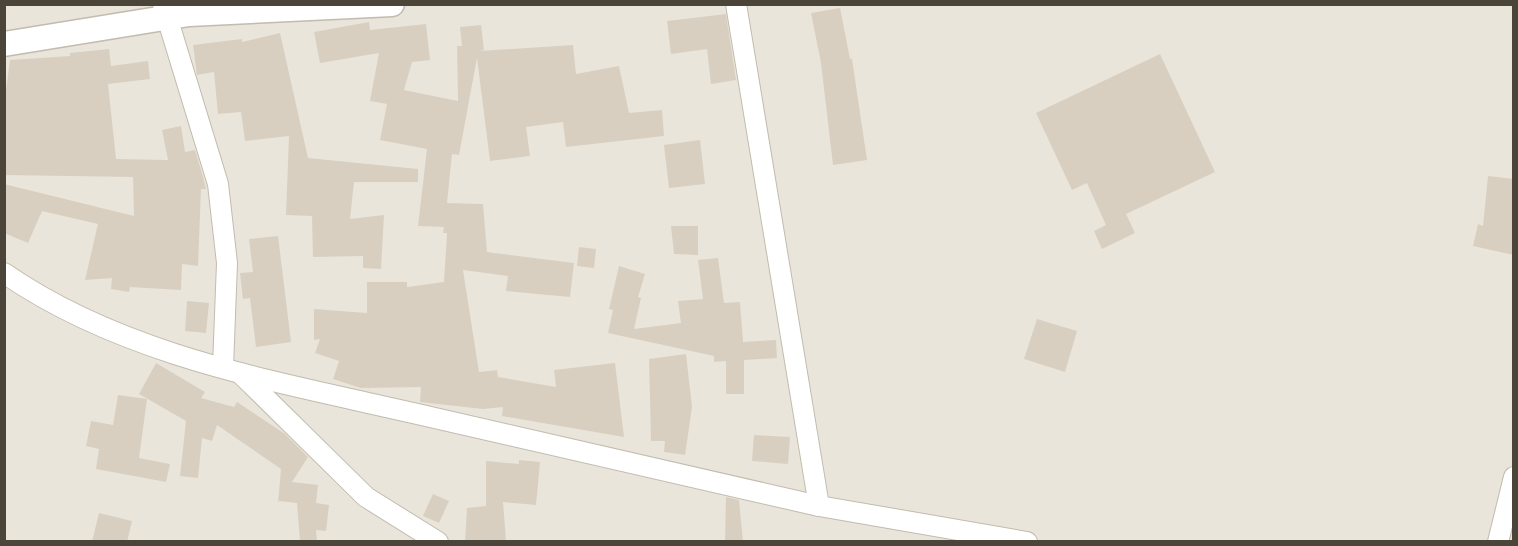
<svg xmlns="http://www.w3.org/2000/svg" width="1518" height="546" font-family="Poppins,sans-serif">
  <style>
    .residential { fill: #eae5da }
    .building { fill: #d8cfc1 }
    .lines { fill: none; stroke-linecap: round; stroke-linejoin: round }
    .minor-casing { stroke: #c2bbae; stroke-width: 22 }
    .tertiary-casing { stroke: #c2bbae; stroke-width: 27 }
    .minor { stroke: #fff; stroke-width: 20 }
    .tertiary { stroke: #fff; stroke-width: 24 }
  </style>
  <rect width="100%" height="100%" fill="#f6f3ec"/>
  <!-- residential -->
  <rect class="residential" x="5" y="5" width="1508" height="536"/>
  <!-- building -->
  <g class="building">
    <path d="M840,8L850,59H852L867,160L833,165L821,63L811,13Z"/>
    <path d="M726,14L736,80L711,84L707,49L671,54L667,21Z"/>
    <path d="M369,22L370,30L426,24L430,60L412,62L404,90L458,101L457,46H462L460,27L481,25L484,50L479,51L573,45L576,74L619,66L629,113L662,110L664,136L566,147L563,122L526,127L530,156L490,161L477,58L459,155L452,154L447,203L483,204L487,252L574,263L570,297L506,291L508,276L463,270L479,372L497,370L498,377L556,387L554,370L615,363L624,437L502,416L503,407L483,409L420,402L421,387L361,388L333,379L339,361L315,353L320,339L314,340V309L367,313V282H407V287L444,282L447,233H443L444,227L418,226L427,149L380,140L387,104L370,101L379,53L320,63L314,32Z"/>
    <path d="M280,33L308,158L418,169V182H354L350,219L384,215L381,269L363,268V256L313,257L312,216L286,215L289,136L245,141L241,112L218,114L214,72L197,75L193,45L242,39V42Z"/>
    <path d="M109,49L111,66L148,61L150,79L108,84L116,159L168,160L162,130L181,126L185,152L195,150L203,177L206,189H201L198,266L182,264L181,290L130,287L129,292L111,289L112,278L85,280L98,224L42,211L28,243L4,233V184L134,216L133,177L4,175V105L10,60L70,56V53Z"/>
    <path d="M1160,54L1215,172L1126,214L1135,233L1102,249L1094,231L1106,225L1087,183L1072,190L1036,113Z"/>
    <path d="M700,140L705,184L669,188L664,145Z"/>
    <path d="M1488,176L1514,179V255L1473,246L1478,224L1483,226Z"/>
    <path d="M671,226H698V255L674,254Z"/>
    <path d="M278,236L291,342L256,347L250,298L243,299L240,273L253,272L249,239Z"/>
    <path d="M579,247L596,249L594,268L577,266Z"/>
    <path d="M718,258L724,303L740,302L743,342L776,340L777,358L744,360V394H726V361L714,362V356L608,333L613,310L609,309L619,266L645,274L638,297L641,298L634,329L681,323L678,301L703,299L698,260Z"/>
    <path d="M187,301L209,303L206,333L185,331Z"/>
    <path d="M1037,319L1077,331L1065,372L1024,359Z"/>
    <path d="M686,354L692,407L685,455L664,452L665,441H651L649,359Z"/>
    <path d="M156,363L205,392L201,398L234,407L237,402L285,434L308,457L292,482L318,485L316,503L329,505L326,531L316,530L317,542H300L297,503L279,501L278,503L281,469L217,425L212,441L202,438L198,478L180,476L186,421L139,394Z"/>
    <path d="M118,395L147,399L139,458L170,464L166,482L96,469L99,449L86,446L91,421L113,425Z"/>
    <path d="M754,435L790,437L788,464L752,461Z"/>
    <path d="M519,460L540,462L536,505L503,502L506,540L465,542L467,508L486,506V461L519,464Z"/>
    <path d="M433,494L449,501L439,523L423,516Z"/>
    <path d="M726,497L739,500L743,542H725Z"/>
    <path d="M99,513L132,521L127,542H92Z"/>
  </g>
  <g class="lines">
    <!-- minor casing -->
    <g class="minor-casing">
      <g id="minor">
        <path d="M163,4L218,184L227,263L223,367"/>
        <path d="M736,4L819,506L1027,542"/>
        <path d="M4,273C124,356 274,381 413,413C549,444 684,475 819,506"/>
        <path d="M240,373L366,497L438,542"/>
        <path d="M1498,542L1514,477"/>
      </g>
    </g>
    <!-- tertiary casing -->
    <g class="tertiary-casing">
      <path id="tertiary" d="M4,44L189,14L392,4"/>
    </g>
    <!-- minor -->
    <use href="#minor" class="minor"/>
    <!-- tertiary -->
    <use href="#tertiary" class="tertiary"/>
  </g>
  <!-- border -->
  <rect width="1518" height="546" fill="none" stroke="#4b4439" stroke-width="12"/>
</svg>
